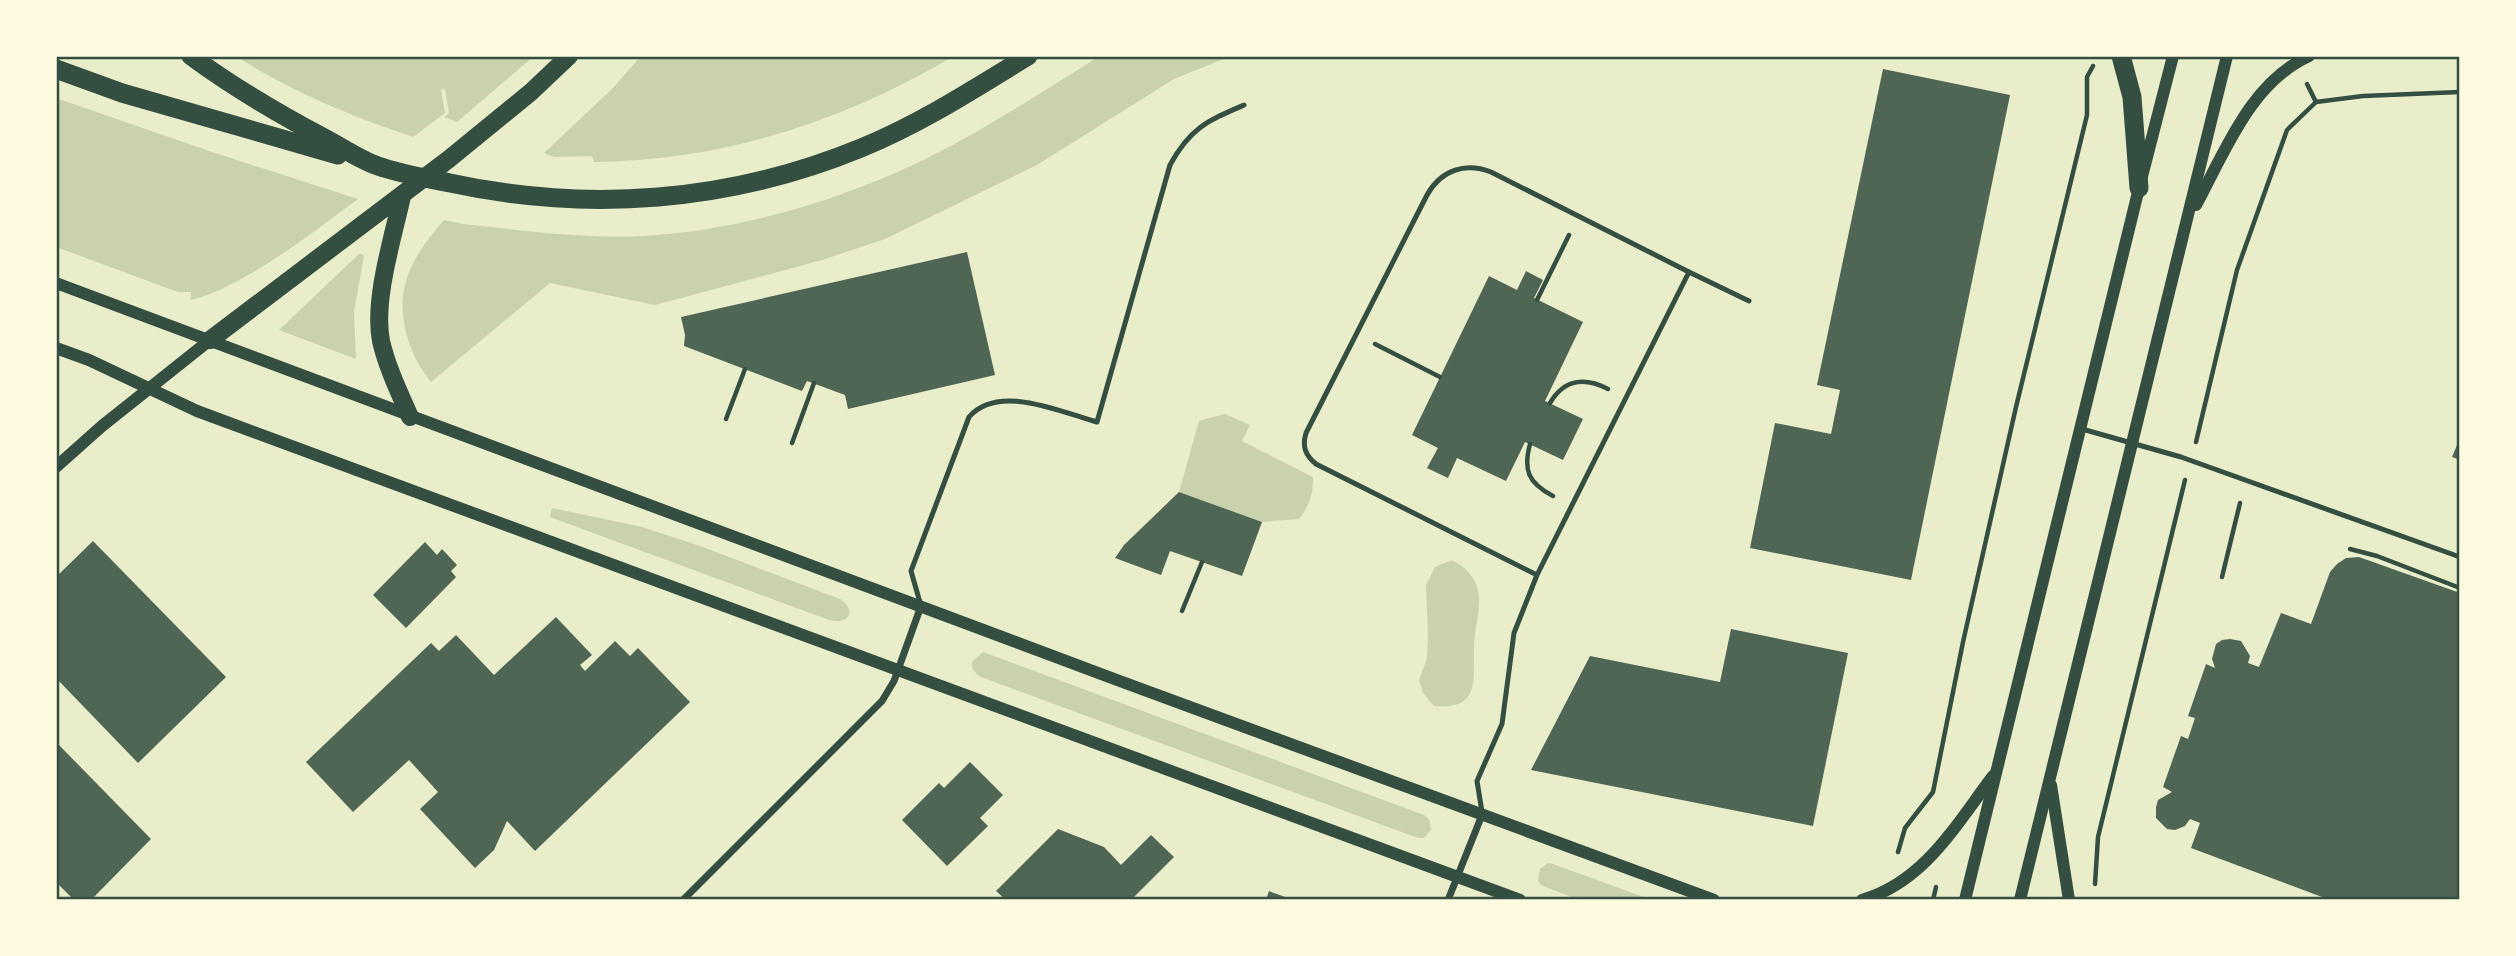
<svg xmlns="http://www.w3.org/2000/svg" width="2516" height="956" font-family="'PT Sans Narrow',sans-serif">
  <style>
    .green { fill: #cad2ad }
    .building { fill: #4f6655 }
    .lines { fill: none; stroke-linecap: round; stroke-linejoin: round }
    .path { stroke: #344e41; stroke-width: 4.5 }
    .service { stroke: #344e41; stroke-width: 5 }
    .minor { stroke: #344e41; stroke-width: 7 }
    .tertiary { stroke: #344e41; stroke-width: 12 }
    .primary { stroke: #344e41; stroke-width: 18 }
    .trunk { stroke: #344e41; stroke-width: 19 }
    .neatline { fill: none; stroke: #344e41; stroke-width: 2.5 }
  </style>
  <rect width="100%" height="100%" fill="#e9edc9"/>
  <!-- green -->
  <g class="green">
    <path d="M236,56H534L457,122L444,117L449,113L445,89L441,90L445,113L413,137C351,116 291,92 236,56Z"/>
    <path d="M641,56H954C842,122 725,160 594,162L592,156L554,157L544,153L613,88Z"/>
    <path d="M1100,56H1231L1174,79L1037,165L885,239L822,260L655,305L550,283L431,382C410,357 397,317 405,285C410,261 428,239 444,220L463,224C522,230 582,239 642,236C736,231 832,203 917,163C980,133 1040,93 1100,56Z"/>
    <path d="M56,98L215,153L358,199C316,230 241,289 191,300V292H178L56,247Z"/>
    <path d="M360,253L364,256L354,311L356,359L279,330Z"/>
    <path d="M1225,414L1250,425L1242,441L1313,477C1313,495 1310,505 1299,519L1262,522L1179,492L1199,421Z"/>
    <path d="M552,508L642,527L700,546L840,599C858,611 848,625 829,620L550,517Z"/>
    <path d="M1452,560C1493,583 1476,610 1474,647C1473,659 1476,680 1471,691C1465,707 1448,707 1434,706L1423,693L1419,680L1427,658L1428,634L1426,585L1435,567Z"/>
    <path d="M983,652L1424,815L1429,819L1431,830L1424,838H1418L981,677C975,673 971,669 972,662Z"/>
    <path d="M1548,863L1553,864L1652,900H1579L1541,885L1538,881L1540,869Z"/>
  </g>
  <!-- building -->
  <g class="building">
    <path d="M1883,69L2010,95L1911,580L1750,548L1775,423L1831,434L1840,390L1817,385Z"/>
    <path d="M967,252L995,375L848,409L845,395L807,381L802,391L684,346L685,335L681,317Z"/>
    <path d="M1526,271L1543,280L1534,298L1583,322L1545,401L1583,419L1563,460L1525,442L1506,481L1457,458L1448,478L1427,468L1438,448L1412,435L1489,276L1517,290Z"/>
    <path d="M2460,438V460L2452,457Z"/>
    <path d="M1179,492L1262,522L1242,576L1170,551L1161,575L1115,558L1124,545Z"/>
    <path d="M93,541L226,677L138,763L56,678V577Z"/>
    <path d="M425,542L437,555L442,549L457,565L451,571L456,577L406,628L373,595Z"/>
    <path d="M2359,557L2460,593V891L2458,897L2460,900H2330L2191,848L2200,823L2190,819L2185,826L2175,830L2167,829L2156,818V807L2158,800L2172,792L2163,787L2181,736L2188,739L2195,718L2188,716L2206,664L2215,668L2212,659L2216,644L2222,640L2230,639L2241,641L2250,656L2248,663L2259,667L2281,613L2311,624L2330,572L2337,564L2346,558Z"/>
    <path d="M556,617L592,655L580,665L585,671L615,641L630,656L638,648L690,702L535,851L507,821L494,850L475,868L420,809L438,792L409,760L353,812L306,762L431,643L439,651L456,635L494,675Z"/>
    <path d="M1731,629L1848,653L1813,826L1531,770L1590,656L1720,682Z"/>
    <path d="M56,742L151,839L91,900H74L56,882Z"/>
    <path d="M970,762L1003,795L980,818L988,826L947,866L902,820L939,783L944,788Z"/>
    <path d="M1058,829L1104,847L1121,865L1151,835L1174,857L1131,900H1006L996,891Z"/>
    <path d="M1269,891L1293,900H1266Z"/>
  </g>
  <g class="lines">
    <!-- path -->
    <g class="path">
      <path d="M2307,84L2316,102"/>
      <path d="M1537,300L1569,235"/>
      <path d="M1375,344L1440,377"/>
      <path d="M1550,403C1564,379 1585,377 1608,389"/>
      <path d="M726,419L745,369"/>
      <path d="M2196,442L2237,270L2287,130L2316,102L2363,96L2460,92"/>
      <path d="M792,443L814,383"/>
      <path d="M1530,444C1523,470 1528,483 1553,496"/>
      <path d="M2350,549L2377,556L2460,588"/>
      <path d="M2222,577L2240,503"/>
      <path d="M1182,611L1202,562"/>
      <path d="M1898,852L1905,828L1933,792L1963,642L2016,407L2087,115V77L2093,66"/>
      <path d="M2095,884L2098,837L2185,480"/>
      <path d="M1933,900L1936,887"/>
    </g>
    <!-- service -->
    <g class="service">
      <path d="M1689,272L1749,301"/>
      <path d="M2082,429L2181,457L2460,557"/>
      <path d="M921,606L911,571L969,417C998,383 1061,412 1097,422L1170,165C1190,128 1207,121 1244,105"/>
      <path d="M1482,812L1477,781L1502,724L1514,633L1537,575L1689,272L1491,172C1465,162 1441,170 1427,195L1306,433C1302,446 1305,455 1316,464L1537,575"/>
    </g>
    <!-- minor -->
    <g class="minor">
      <path d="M683,900L882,701L894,681L921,606"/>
      <path d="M1448,900L1482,815"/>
    </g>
    <!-- tertiary -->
    <g class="tertiary">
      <path d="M2196,205C2225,152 2250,83 2309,56"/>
      <path d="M56,283L1117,680L1714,900"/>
      <path d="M56,348L89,360L197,411L1520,900"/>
      <path d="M56,467L102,426L210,340"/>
      <path d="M2051,785L2069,900"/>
      <path d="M1862,900C1924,882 1955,826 1993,776"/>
      <path d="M1965,900L2139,188L2173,56"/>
      <path d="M2020,900L2227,56"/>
    </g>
    <!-- primary -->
    <g class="primary">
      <path d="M402,196C393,238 373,300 381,341C387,367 399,392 410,417"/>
      <path d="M210,340L449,159L531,92L569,56"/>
    </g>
    <!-- trunk -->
    <g class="trunk">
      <path d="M191,56C234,88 279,114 326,139C343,148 360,160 378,166C401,174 426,178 450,183C588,213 730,202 861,148C920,124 974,89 1028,56"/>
      <path d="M2121,56L2132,97L2139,188"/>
      <path d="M56,69L122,93L338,155"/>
    </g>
  </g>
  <!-- border -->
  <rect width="2516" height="956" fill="none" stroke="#fefae0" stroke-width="116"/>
  <rect x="58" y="58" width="2400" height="840" class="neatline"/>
</svg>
